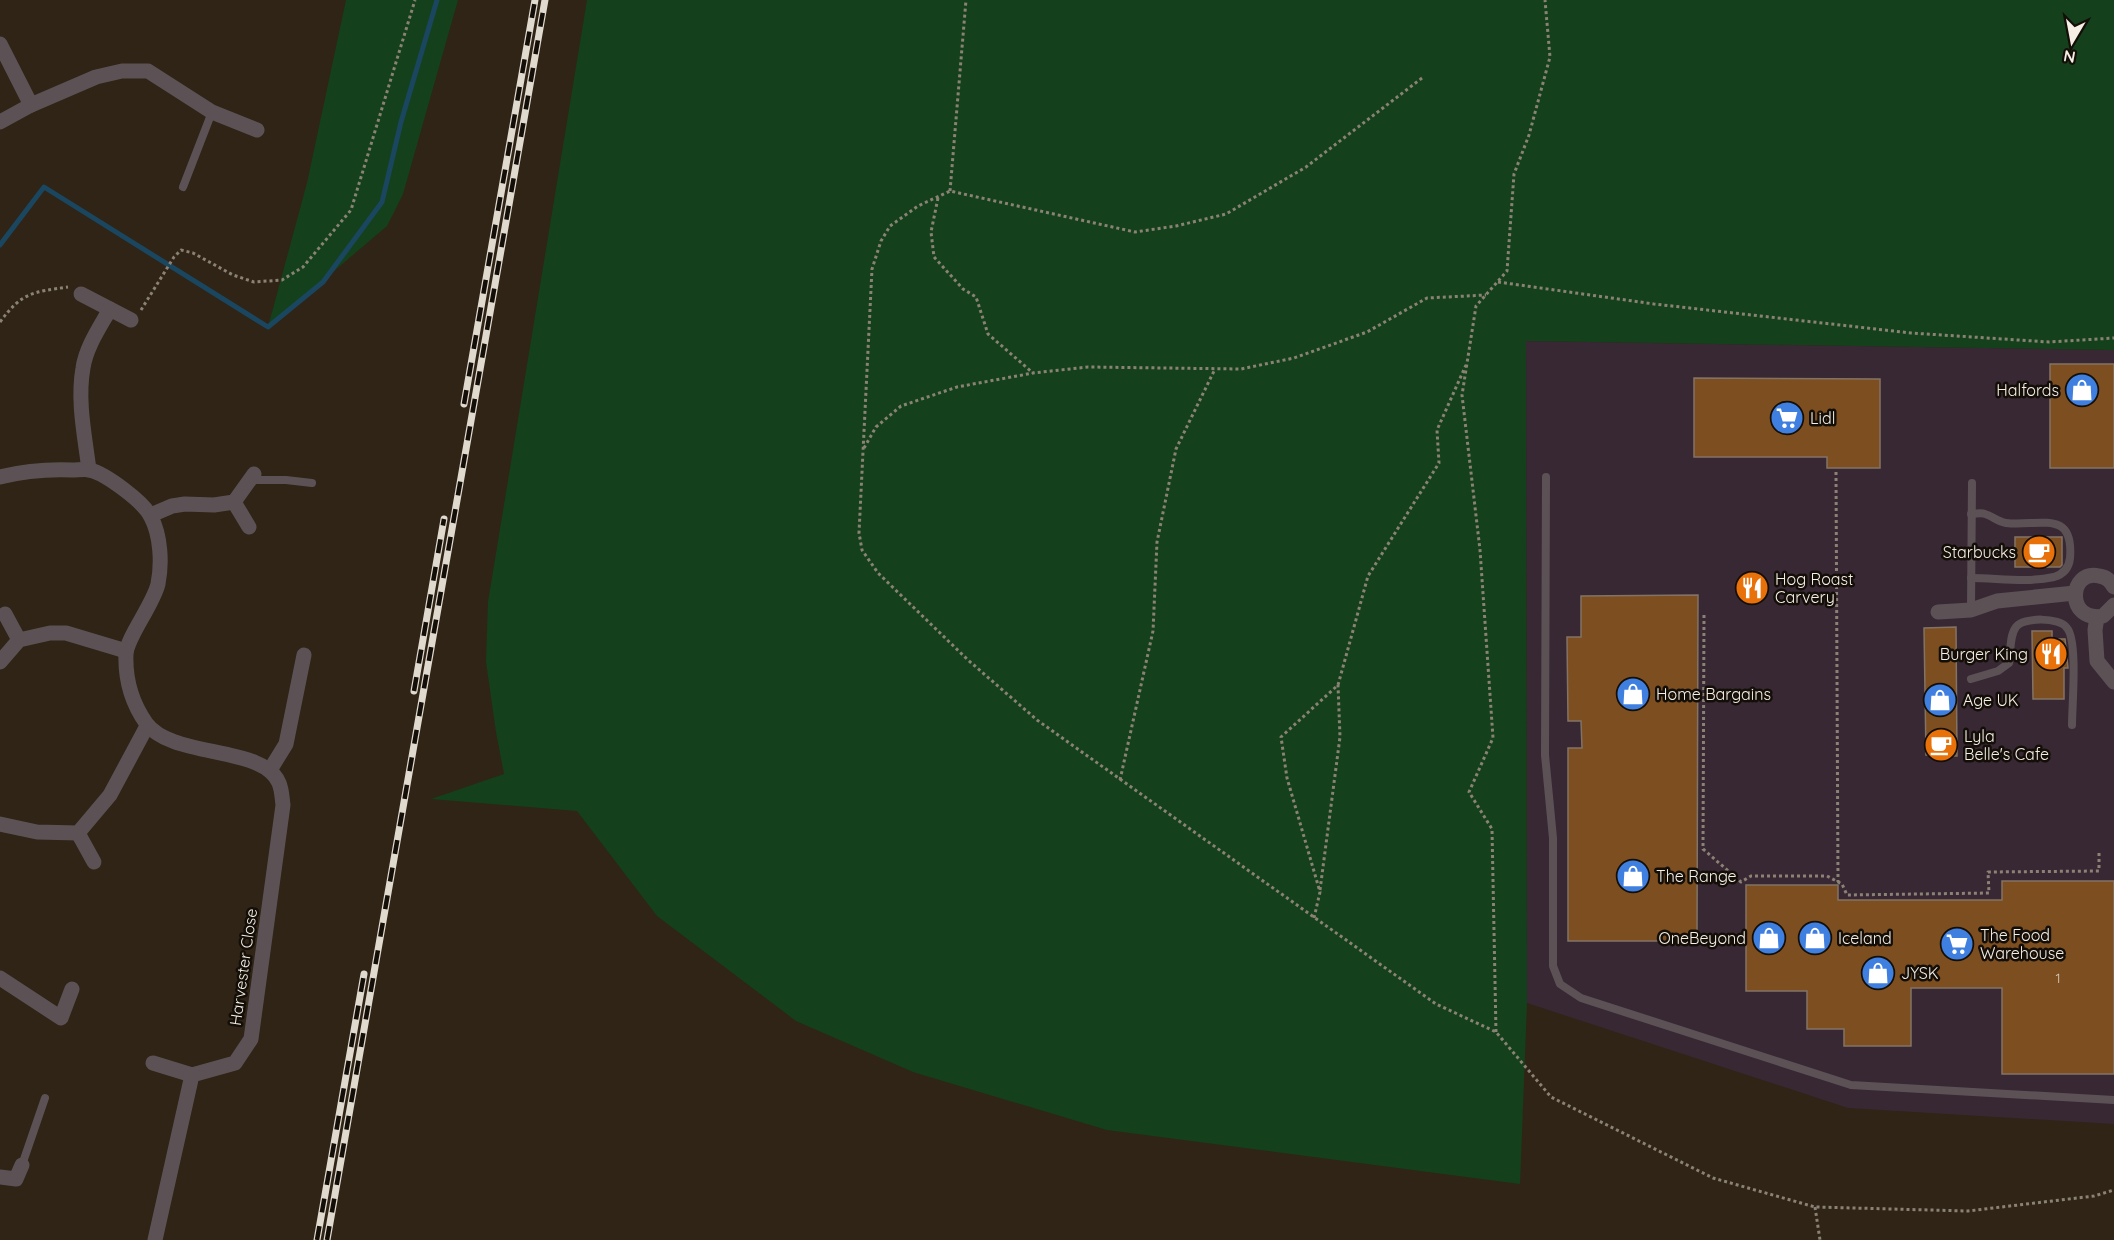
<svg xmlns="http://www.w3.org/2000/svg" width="2114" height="1240" font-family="Quicksand,sans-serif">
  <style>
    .commercial { fill: #382833 }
    .green { fill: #14411b }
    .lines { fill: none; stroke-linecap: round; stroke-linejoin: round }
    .stream { stroke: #1a4660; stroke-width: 5 }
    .building { fill: #7d4e20; stroke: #837365; stroke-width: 1.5 }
    .path { stroke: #8b8276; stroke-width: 3; stroke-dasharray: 3 3; stroke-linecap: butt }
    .lane { stroke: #5c5255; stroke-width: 8 }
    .street { stroke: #5c5255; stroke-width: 15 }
    .rail-casing { stroke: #e0d9ce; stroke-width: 7 }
    .rail { stroke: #130e08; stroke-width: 4.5; stroke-dasharray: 14; stroke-linecap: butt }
    .labels { text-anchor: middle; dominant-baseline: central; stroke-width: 5; stroke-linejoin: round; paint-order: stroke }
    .number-label { font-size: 14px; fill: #d8c7b4 }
    .poi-label { font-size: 16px; fill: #f6efe5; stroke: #130e08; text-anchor: start }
    .street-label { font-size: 16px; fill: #f6efe5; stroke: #130e08 }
  </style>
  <rect width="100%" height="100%" fill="#2f2416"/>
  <!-- commercial -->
  <path class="commercial" d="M1526,341L2114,350V1124L1848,1108L1527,1003Z"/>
  <!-- green -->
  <g class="green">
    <path d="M346,0H458L403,194L387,226L268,327L307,183Z"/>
    <path d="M587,0H2114V350L1526,341L1527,1003L1520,1184L1107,1130L913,1072L796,1021L657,916L577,811L431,799L504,774L496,732L486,662L488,602Z"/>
  </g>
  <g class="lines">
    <!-- stream -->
    <path class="stream" d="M0,245L44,187L268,327L323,282L382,202L401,122L437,0"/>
  </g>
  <!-- building -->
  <g class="building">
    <rect x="2050" y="364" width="64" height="104"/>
    <path d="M1694,378L1880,379V468H1827V457H1694Z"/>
    <path d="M2015,537H2062V565L2060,567H2015Z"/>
    <path d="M1698,595L1697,941H1568V748H1582L1581,721H1568L1567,637H1581V596Z"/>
    <path d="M1956,627L1957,756L1926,755L1924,628Z"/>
    <path d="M2032,631H2052V639H2065L2068,668H2064V699H2033Z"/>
    <path d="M2002,881H2114V1074H2002V988H1911V1046H1844V1029H1807V991H1746V885H1838V900H2002Z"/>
  </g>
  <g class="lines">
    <!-- path -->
    <g class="path">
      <path d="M1422,78L1306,167L1226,214L1176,226L1135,232L950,191L918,206L890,226L881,241L872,269L859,533L862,550L878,573L968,660L1037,720L1436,1004L1496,1032L1551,1097L1713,1178L1815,1207L1968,1211L2094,1196L2114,1190"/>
      <path d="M950,191L966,0"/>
      <path d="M938,198L931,232L934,257L963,289L976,297L988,334L1033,373"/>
      <path d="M1498,282L1654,304L1911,333L2049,342L2114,338"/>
      <path d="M141,310L174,257L181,250L193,253L233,275L254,282L282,280L303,267L351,210L415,0"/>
      <path d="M0,322C22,292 33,292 68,287"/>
      <path d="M864,448L876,427L901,406L957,387L1033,373L1088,367L1241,369L1294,358L1367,332L1427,298L1486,295"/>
      <path d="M1836,472L1838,882"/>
      <path d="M1704,615L1703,849L1741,882L1751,876H1827L1842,884L1847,895L1989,893L1988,872L2099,871V852"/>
      <path d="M1120,780L1153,631L1157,542L1176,449L1215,369"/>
      <path d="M1320,890L1340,737L1338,685"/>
      <path d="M1314,918L1320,892L1287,778L1281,737L1338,685L1368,576L1439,463L1437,430L1466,365"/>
      <path d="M1496,1032L1492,829L1469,792L1493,738L1480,550L1462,395L1476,306L1507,271L1514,174L1529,135L1550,57L1545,0"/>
      <path d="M1815,1207L1820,1240"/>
    </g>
    <!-- lane -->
    <g class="lane">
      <path d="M183,187L212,112"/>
      <path d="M1546,477L1545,755L1553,838V966L1560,984L1581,998L1851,1085L2114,1100"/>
      <path d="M251,480H286L312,483"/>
      <path d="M1971,578C1997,578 2028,583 2054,577C2064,574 2069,568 2070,558C2074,508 2038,527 2006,523C1998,522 1992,516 1985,514C1981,512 1976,514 1971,514"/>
      <path d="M1971,610L1972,483"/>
      <path d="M1971,679L1998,671L2009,663C2011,653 2009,636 2016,627C2023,617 2060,617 2067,628C2078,641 2072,705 2072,725"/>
      <path d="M22,1165L45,1098"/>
    </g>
    <!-- street -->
    <g class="street">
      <path d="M0,44L31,105"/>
      <path d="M0,122L31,105L96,77L122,71H148L212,112L257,130"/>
      <path d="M81,294L131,320"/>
      <path d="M89,470C85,437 77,401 83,368C86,347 100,327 110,309"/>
      <path d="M0,477C24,471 47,469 72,470C78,470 85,469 90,470C106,474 144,502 151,517C161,536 162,564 158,584C153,605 127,637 126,654C125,679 132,703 146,723C172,759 264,745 279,783C282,790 282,798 283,805L251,1039L235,1063L192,1075L155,1240"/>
      <path d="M151,515L172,506L185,504L214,505L234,502"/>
      <path d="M249,527L234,502L254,474"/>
      <path d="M2114,587C2110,581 2107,577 2099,576C2068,569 2066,623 2103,616L2114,605"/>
      <path d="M1938,612L1971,610L1997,601L2075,593"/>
      <path d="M5,614L19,640"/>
      <path d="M2097,617L2095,630L2097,661L2114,682"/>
      <path d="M0,662L19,640L50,633H66L126,651"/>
      <path d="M270,770L286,744L304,655"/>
      <path d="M0,824L37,832L78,833L110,795L147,726"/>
      <path d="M78,833L94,862"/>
      <path d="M0,978L61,1018L72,989"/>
      <path d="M153,1063L192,1075"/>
      <path d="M0,1177L16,1179L22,1165"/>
    </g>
    <!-- rail casing -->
    <g class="rail-casing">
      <g id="rail">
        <path d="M464,404L535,0"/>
        <path d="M414,691L444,519"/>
        <path d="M317,1240L364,974"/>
        <path d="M327,1240L545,0"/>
      </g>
    </g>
    <!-- rail -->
    <use href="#rail" class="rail"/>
  </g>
  <!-- icons -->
  <defs>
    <g id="shop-disc" transform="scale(1.725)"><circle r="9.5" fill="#3f7fe0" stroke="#130e08"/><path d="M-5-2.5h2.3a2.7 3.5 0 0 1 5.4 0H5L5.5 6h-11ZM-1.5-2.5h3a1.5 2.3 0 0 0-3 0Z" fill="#fff"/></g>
    <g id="supermarket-disc" transform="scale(1.725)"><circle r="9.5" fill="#3f7fe0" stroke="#130e08"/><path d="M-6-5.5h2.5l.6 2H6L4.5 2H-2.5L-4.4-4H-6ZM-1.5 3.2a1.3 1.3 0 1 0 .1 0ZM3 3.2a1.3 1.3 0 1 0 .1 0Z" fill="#fff"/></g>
    <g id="cafe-disc" transform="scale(1.725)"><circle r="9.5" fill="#e8710a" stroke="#130e08"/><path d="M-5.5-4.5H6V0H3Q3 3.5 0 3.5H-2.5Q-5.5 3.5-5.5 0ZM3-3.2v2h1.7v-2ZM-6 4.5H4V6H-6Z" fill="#fff"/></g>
    <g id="restaurant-disc" transform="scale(1.725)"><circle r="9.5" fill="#e8710a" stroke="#130e08"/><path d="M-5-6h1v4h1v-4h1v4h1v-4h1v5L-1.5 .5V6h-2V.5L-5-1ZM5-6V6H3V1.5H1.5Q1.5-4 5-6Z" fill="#fff"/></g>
  </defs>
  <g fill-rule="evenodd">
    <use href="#shop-disc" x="2082" y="390"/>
    <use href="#supermarket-disc" x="1787" y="418"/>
    <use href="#cafe-disc" x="2039" y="552"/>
    <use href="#restaurant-disc" x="1752" y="588"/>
    <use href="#restaurant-disc" x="2051" y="654"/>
    <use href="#shop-disc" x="1633" y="694"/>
    <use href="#shop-disc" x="1940" y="700"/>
    <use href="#cafe-disc" x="1941" y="745"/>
    <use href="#shop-disc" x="1633" y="876"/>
    <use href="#shop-disc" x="1769" y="938"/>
    <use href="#shop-disc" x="1815" y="938"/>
    <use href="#supermarket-disc" x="1957" y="944"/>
    <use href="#shop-disc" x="1878" y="973"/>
  </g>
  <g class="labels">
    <!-- number labels -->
    <g class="number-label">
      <text x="2058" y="978">1</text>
    </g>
    <!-- poi labels -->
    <g class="poi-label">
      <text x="2059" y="390" text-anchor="end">Halfords</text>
      <text x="1810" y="418">Lidl</text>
      <text x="2016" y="552" text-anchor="end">Starbucks</text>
      <text x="1775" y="579">Hog Roast<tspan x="1775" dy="18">Carvery</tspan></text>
      <text x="2028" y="654" text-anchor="end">Burger King</text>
      <text x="1656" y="694">Home Bargains</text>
      <text x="1963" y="700">Age UK</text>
      <text x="1964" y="736">Lyla<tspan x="1964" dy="18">Belle's Cafe</tspan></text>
      <text x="1656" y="876">The Range</text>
      <text x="1980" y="935">The Food<tspan x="1980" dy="18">Warehouse</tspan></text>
      <text x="1746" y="938" text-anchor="end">OneBeyond</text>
      <text x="1838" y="938">Iceland</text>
      <text x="1901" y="973">JYSK</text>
    </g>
    <!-- street labels -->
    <g class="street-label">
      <text transform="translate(243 967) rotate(-82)">Harvester Close</text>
    </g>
  </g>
  <!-- north arrow -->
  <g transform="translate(2072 42) rotate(190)" stroke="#130e08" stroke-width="4.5" paint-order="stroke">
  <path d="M0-4.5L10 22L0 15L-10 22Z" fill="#f6efe5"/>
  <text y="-9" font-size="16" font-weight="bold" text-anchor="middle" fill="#f6efe5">N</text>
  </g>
</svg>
